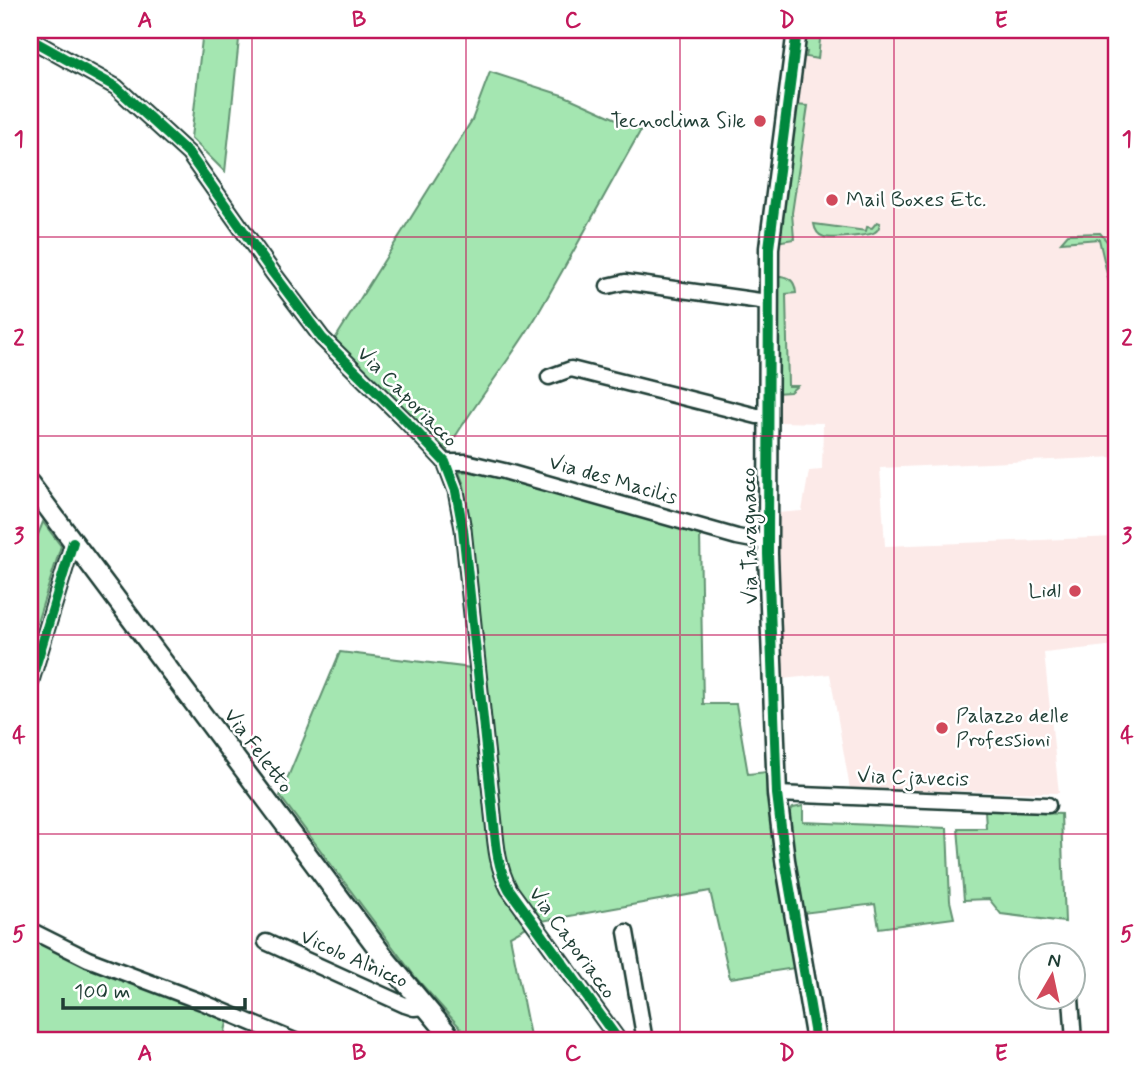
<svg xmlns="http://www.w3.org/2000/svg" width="1146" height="1071" font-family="Mynerve,sans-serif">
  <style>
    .built { fill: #fceae8 }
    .green { fill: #a4e6b1; stroke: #629272; stroke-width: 2 }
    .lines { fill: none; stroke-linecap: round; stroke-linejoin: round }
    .minor-casing { stroke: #1f3d34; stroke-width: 19 }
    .tertiary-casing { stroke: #1f3d34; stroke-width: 23 }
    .minor { stroke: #fff; stroke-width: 14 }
    .tertiary { stroke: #fff; stroke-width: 18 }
    .cycleway-casing { stroke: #fff; stroke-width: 15 }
    .cycleway { stroke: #00873e; stroke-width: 10 }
    .grid { fill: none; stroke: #c2185b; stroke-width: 2; stroke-opacity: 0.55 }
    .poi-dot { fill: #d1495b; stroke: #fff; stroke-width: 2.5 }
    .labels { text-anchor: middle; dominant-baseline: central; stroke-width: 5; stroke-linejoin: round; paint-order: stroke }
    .poi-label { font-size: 21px; fill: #1f3d34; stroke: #fff; text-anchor: end }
    .street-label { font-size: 21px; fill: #1f3d34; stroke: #fff }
    .neatline { fill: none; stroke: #c2185b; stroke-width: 2.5 }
    .grid-label { font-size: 23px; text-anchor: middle; font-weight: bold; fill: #c2185b }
  </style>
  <rect width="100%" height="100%" fill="#fff"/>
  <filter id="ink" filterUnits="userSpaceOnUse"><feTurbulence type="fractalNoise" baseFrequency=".0143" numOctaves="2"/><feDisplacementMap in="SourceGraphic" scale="14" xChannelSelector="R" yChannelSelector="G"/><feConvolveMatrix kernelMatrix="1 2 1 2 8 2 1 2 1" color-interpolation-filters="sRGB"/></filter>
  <g filter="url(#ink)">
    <!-- built -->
    <path class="built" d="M804,30H1116V457L880,468L885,546L1116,537V645L1044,653L1059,793L850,789L830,674L782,679L777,513L802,511L809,471L822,470L823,423L776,422L774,263Z"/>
    <!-- green -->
    <g class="green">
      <path d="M203,30H240L225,172L191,138Z"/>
      <path d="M804,30H821L818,59L806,57L807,52H801Z"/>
      <path d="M490,72L565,96L641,130C606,192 572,255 536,317C508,363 474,404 447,450L330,347L472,120Z"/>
      <path d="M794,105L808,106L792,213L794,239L776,242Z"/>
      <path d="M877,222L880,223C879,227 879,230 875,232C870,236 830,239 824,237C817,235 815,230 814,224L866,231L867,227L872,228Z"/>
      <path d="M1100,233L1116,252V285L1110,286L1099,239L1061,242L1068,234Z"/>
      <path d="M781,276C792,278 795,283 796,293L786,294L788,386H797L790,392L775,393L774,277Z"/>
      <path d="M477,471L523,482L700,533L703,704H736L748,774L767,772L774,840L795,968L730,978L710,891L542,921L517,890L505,865L464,485L459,472Z"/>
      <path d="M43,522L61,546L30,645V554Z"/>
      <path d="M340,652L471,668L492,856L530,925L510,936L531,1041H472L416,978L280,796Z"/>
      <path d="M803,806V822L947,828L950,901L954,918L879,928L875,904L803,913L787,816L793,808Z"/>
      <path d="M985,810L1061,814L1065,922L1001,914L989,899L964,900L958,828H986Z"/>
      <path d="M30,930L229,1013L223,1041H30Z"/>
    </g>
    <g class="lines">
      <!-- minor casing -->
      <g class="minor-casing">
        <g id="minor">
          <path d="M30,39L116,87L189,154L273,273L322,338L405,420L445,462L456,491L463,529L494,824C496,847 498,868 509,889L619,1041"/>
          <path d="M608,286L625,282L767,302"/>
          <path d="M549,377L571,369L757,416H769"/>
          <path d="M445,462H466L504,471L737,537L758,541H768"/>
          <path d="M30,684L73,542"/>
          <path d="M777,794L1048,805"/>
          <path d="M30,930L88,959L202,1002L295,1041"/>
          <path d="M626,932L645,1041"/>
          <path d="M266,942L405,1005L414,1008L425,1007"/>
          <path d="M1071,998L1074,1041"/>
        </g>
      </g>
      <!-- tertiary casing -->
      <g class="tertiary-casing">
        <g id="tertiary">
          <path d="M797,30L769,248L768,554L777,794L785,860L816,1041"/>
          <path d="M30,484L385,958L454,1041"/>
        </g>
      </g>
      <!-- minor -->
      <use href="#minor" class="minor"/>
      <!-- tertiary -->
      <use href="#tertiary" class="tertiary"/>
      <!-- cycleway casing -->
      <g class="cycleway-casing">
        <g id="cycleway">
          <path d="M797,30L769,248L768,554L777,794L785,860L816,1041"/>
          <path d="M30,39L116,87L189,154L273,273L322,338L405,420L445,462L456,491L463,529L494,824C496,847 498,868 509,889L619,1041"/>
          <path d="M30,684L73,542"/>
        </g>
      </g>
      <!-- cycleway -->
      <use href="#cycleway" class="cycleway"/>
    </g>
  </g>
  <!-- grid -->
  <path class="grid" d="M252,30V1041M466,30V1041M680,30V1041M894,30V1041M30,237H1116M30,436H1116M30,635H1116M30,834H1116"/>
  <!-- markers -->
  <g class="poi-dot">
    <circle cx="760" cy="121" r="7"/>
    <circle cx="832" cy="200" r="7"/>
    <circle cx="1075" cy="591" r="7"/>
    <circle cx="942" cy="728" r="7"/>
  </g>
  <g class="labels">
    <!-- poi labels -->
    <g class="poi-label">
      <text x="746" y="121">Tecnoclima Sile</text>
      <text x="846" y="200" text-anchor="start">Mail Boxes Etc.</text>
      <text x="1061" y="591">Lidl</text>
      <text x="956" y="716" text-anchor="start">Palazzo delle<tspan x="956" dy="24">Professioni</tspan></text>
    </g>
    <!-- street labels -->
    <g class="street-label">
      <text transform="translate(407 397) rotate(45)">Via Caporiacco</text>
      <text transform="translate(613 480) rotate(16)">Via des Macilis</text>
      <text transform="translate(750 536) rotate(-91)">Via Tavagnacco</text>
      <text transform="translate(258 751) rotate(53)">Via Feletto</text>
      <text transform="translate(913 778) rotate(2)">Via Cjavecis</text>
      <text transform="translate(572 943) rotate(54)">Via Caporiacco</text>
      <text transform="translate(354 959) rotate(24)">Vicolo Alnicco</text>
    </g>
  </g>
  <!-- margin -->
  <rect width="1146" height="1071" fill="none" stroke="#fff" stroke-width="77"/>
  <!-- north arrow -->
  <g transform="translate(1052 976) rotate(9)"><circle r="33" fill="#ffffff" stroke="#a5b1ae" stroke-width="2"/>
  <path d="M0-5L12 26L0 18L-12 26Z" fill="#d1495b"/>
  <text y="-10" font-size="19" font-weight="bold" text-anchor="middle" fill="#1f3d34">N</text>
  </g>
  <!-- scale -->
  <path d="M63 998v10h182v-10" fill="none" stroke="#1f3d34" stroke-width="3.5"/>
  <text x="74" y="998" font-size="21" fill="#1f3d34" stroke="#ffffff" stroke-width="5" paint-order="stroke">100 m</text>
  <rect x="38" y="38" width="1070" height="994" class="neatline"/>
  <g class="grid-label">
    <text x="145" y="27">A</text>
    <text x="359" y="27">B</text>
    <text x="573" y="27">C</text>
    <text x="787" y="27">D</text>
    <text x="1001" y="27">E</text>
    <text x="19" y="146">1</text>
    <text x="1127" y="146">1</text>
    <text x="19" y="345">2</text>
    <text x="1127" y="345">2</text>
    <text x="19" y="543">3</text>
    <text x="1127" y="543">3</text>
    <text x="19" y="742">4</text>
    <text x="1127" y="742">4</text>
    <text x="19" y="941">5</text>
    <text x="1127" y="941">5</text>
    <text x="145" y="1060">A</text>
    <text x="359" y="1060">B</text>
    <text x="573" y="1060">C</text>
    <text x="787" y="1060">D</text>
    <text x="1001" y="1060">E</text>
  </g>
</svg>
